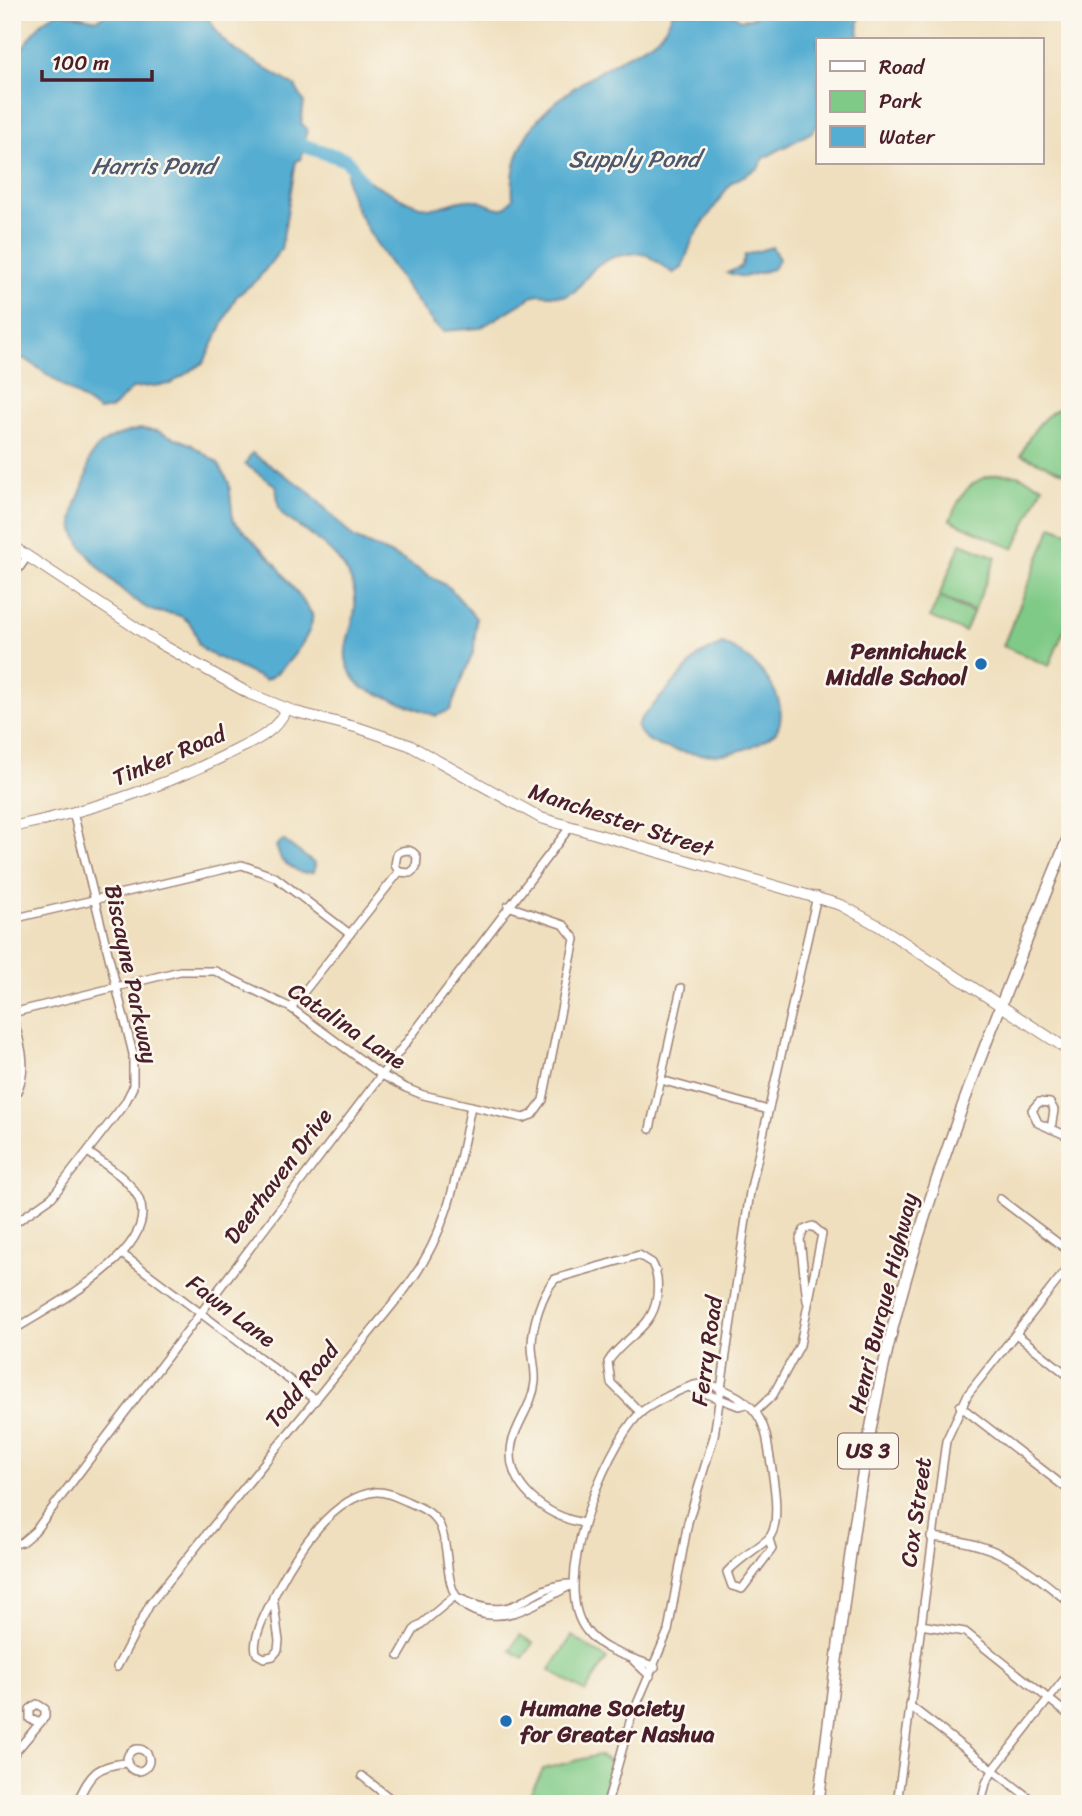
<svg xmlns="http://www.w3.org/2000/svg" width="1082" height="1816" font-family="Sriracha,sans-serif">
  <style>
    .green { fill: #80ca87; stroke: #657459; stroke-width: 2 }
    .water { fill: #54add2; stroke: #4f667e; stroke-width: 2 }
    .lines { fill: none; stroke-linecap: round; stroke-linejoin: round }
    .river { stroke: #54add2; stroke-width: 14 }
    .street-casing { stroke: #9c7f74; stroke-width: 10 }
    .secondary-casing { stroke: #9c7f74; stroke-width: 12 }
    .primary-casing { stroke: #9c7f74; stroke-width: 13 }
    .street { stroke: #fff; stroke-width: 7 }
    .secondary { stroke: #fff; stroke-width: 10 }
    .primary { stroke: #fff; stroke-width: 10 }
    .poi-dot { fill: #1f6fb2; stroke: #fbf7ec; stroke-width: 2.5 }
    .labels { text-anchor: middle; dominant-baseline: central; stroke-width: 5; stroke-linejoin: round; paint-order: stroke }
    .shield { fill: #fbf7ec; stroke: #7f6065; stroke-width: 2 }
    .shield-label { font-size: 21px; font-weight: bold; fill: #4a1f2b }
    .poi-label { font-size: 23px; font-weight: bold; fill: #4a1f2b; stroke: #fbf7ec; text-anchor: end }
    .street-label { font-size: 23px; fill: #4a1f2b; stroke: #fbf7ec }
    .water-label { font-size: 24px; font-style: italic; fill: #4e586e; stroke: #fbf7ec }
  </style>
  <rect width="100%" height="100%" fill="#fbf7ec"/>
  <filter id="ink" filterUnits="userSpaceOnUse"><feTurbulence type="fractalNoise" baseFrequency=".0143" numOctaves="2"/><feDisplacementMap in="SourceGraphic" scale="14" xChannelSelector="R" yChannelSelector="G"/><feConvolveMatrix kernelMatrix="1 2 1 2 8 2 1 2 1" color-interpolation-filters="sRGB"/></filter>
  <filter id="wash" filterUnits="userSpaceOnUse"><feTurbulence type="fractalNoise" baseFrequency=".00686" numOctaves="4" result="noise"/><feDisplacementMap in="SourceGraphic" scale="28" xChannelSelector="R" yChannelSelector="G"/><feGaussianBlur stdDeviation="1.57" result="paint"/><feColorMatrix in="noise" values="0 0 0 0 0 0 0 0 0 0 0 0 0 0 0 0 0 1.4 0 .05"/><feComposite in="paint" operator="in"/></filter>
  <g filter="url(#wash)">
    <rect width="100%" height="100%" fill="#efdfbe"/>
    <!-- green -->
    <g class="green">
      <path d="M1070,402V475L1021,455C1031,430 1045,413 1070,402Z"/>
      <path d="M999,474L1017,475L1043,486L1014,549L950,520C961,493 970,478 999,474Z"/>
      <path d="M1052,526L1070,533V616L1049,666L1003,646Z"/>
      <path d="M961,543L996,557L974,611L939,596Z"/>
      <path d="M939,597L973,613L965,632L930,617Z"/>
      <path d="M520,1635L533,1643L523,1658L510,1650Z"/>
      <path d="M572,1636L607,1659L585,1692L550,1670Z"/>
      <path d="M598,1755L612,1762L601,1804H525L543,1769Z"/>
    </g>
    <!-- water -->
    <g class="water">
      <path d="M58,12L97,20L109,12H204L222,39L236,51L295,86L304,102L301,123L307,129L301,159L296,161L281,249L258,279L236,297L204,362L170,384L133,388L111,409L99,411L27,360L12,355V62L42,22Z"/>
      <path d="M673,12H729L741,20L754,17L757,12H856L859,16L858,40H818V125L812,132L764,158L758,168L731,183L693,238L682,268L673,273L647,255L636,253L613,257L596,266L575,291L566,296L537,294L480,328L443,331L434,324C416,300 336,198 348,171C370,179 412,209 432,208C447,207 459,198 475,200C486,202 494,210 505,208L513,198C507,123 567,91 624,57C649,43 662,40 673,12Z"/>
      <path d="M772,247L779,259L773,269L744,277L727,273L741,267L745,255Z"/>
      <path d="M141,429L157,431L190,444L218,463L229,483L233,520L275,563L312,614C315,633 283,674 265,680L206,652L198,644C197,635 192,622 182,617C174,612 160,614 151,610C130,602 78,551 74,529C69,506 86,489 88,467C90,443 120,433 141,429Z"/>
      <path d="M252,453L307,490L354,538L401,559L450,588L476,618L474,650L450,710L436,716L363,688C323,650 367,627 352,583C342,553 308,533 284,516L279,508L276,486L245,464Z"/>
      <path d="M722,644C752,653 795,699 776,732C743,758 705,759 667,748C655,745 643,740 637,727L639,721L698,656Z"/>
      <path d="M283,840L315,864L314,872L301,873L282,861L276,846Z"/>
    </g>
    <g class="lines">
      <!-- river -->
      <path class="river" d="M286,146L302,145L347,160L364,186"/>
    </g>
  </g>
  <g filter="url(#ink)">
    <g class="lines">
      <!-- street casing -->
      <g class="street-casing">
        <g id="street">
          <path d="M12,578L27,557"/>
          <path d="M12,919L242,865L275,877L350,934"/>
          <path d="M291,1008L399,872L395,865L397,854C404,848 412,849 417,857L416,868L410,873L399,872"/>
          <path d="M12,1013L180,971H215L291,1008L380,1074L406,1088L423,1095L523,1118L532,1115L543,1100L575,939L564,925L508,906"/>
          <path d="M12,1015C21,1044 31,1072 12,1100"/>
          <path d="M661,1080L768,1110"/>
          <path d="M650,1129L681,988"/>
          <path d="M1051,1129L1054,1110L1050,1103L1039,1102L1032,1110L1038,1123L1070,1137"/>
          <path d="M1000,1199L1070,1252"/>
          <path d="M12,1225L52,1197L125,1103L133,1087V1054L73,812"/>
          <path d="M122,1254L316,1400"/>
          <path d="M12,1331C46,1309 162,1251 139,1199C129,1178 106,1166 88,1152"/>
          <path d="M1016,1334L1070,1377"/>
          <path d="M691,1388L739,1406L747,1404"/>
          <path d="M960,1406L1070,1491"/>
          <path d="M756,1411L773,1395L800,1345L822,1234L813,1226L804,1230L800,1239L807,1301"/>
          <path d="M583,1523C547,1516 504,1487 512,1443C517,1422 533,1404 535,1382C536,1370 532,1357 532,1345C532,1326 542,1293 555,1279L639,1255L652,1263C658,1274 658,1284 657,1296C653,1330 624,1336 608,1362L611,1383L641,1413"/>
          <path d="M931,1537C998,1543 1019,1562 1070,1603"/>
          <path d="M12,1545L22,1542L35,1531L570,827"/>
          <path d="M273,1597L279,1641L278,1650L273,1656L264,1658L257,1654C249,1640 272,1601 279,1586C297,1552 333,1496 376,1492C386,1491 397,1497 406,1501C420,1507 433,1512 440,1526C453,1554 439,1597 474,1611C510,1626 543,1598 574,1584"/>
          <path d="M459,1598C518,1628 524,1586 569,1584"/>
          <path d="M920,1625L965,1632L1070,1716"/>
          <path d="M399,1656L414,1630L455,1596"/>
          <path d="M634,1661L650,1676"/>
          <path d="M117,1667L150,1604L406,1288C449,1231 457,1174 471,1106"/>
          <path d="M655,1667C631,1656 603,1653 586,1630C550,1585 603,1452 639,1414C650,1404 685,1386 700,1384C711,1383 722,1388 731,1393C754,1404 765,1421 768,1446C771,1466 784,1524 768,1539C755,1550 739,1559 727,1572L732,1586L742,1589L772,1549L769,1539"/>
          <path d="M910,1706L1037,1804"/>
          <circle cx="138" cy="1760" r="11"/>
          <path d="M12,1756L45,1717V1709L37,1704L30,1709V1719L38,1722"/>
          <path d="M362,1776L397,1804"/>
          <path d="M12,1800L15,1804"/>
          <path d="M76,1804C90,1776 93,1766 126,1763"/>
          <path d="M607,1804L631,1718L668,1631L688,1522L714,1436L750,1192L817,896"/>
          <path d="M897,1804L946,1441L968,1394L1070,1265"/>
          <path d="M981,1804L986,1783L994,1769L1070,1672"/>
        </g>
      </g>
      <!-- secondary casing -->
      <g class="secondary-casing">
        <g id="secondary">
          <path d="M12,546L159,643L250,694L296,712L359,728L409,745L541,818L841,905L879,926L1070,1051"/>
          <path d="M12,827C88,811 155,790 224,756C248,744 275,735 286,709"/>
        </g>
      </g>
      <!-- primary casing -->
      <g class="primary-casing">
        <path id="primary" d="M818,1804C841,1638 855,1468 898,1307C942,1144 1007,989 1070,833"/>
      </g>
      <!-- street -->
      <use href="#street" class="street"/>
      <!-- secondary -->
      <use href="#secondary" class="secondary"/>
      <!-- primary -->
      <use href="#primary" class="primary"/>
    </g>
  </g>
  <!-- markers -->
  <g class="poi-dot">
    <circle cx="981" cy="664" r="7"/>
    <circle cx="506" cy="1721" r="7"/>
  </g>
  <g class="labels">
    <!-- shield labels -->
    <rect class="shield" x="838" y="1433.5" width="60" height="35" rx="5"/>
    <g class="shield-label">
      <text x="868" y="1451">US 3</text>
    </g>
    <!-- poi labels -->
    <g class="poi-label">
      <text x="967" y="651">Pennichuck<tspan x="967" dy="26">Middle School</tspan></text>
      <text x="520" y="1708" text-anchor="start">Humane Society<tspan x="520" dy="26">for Greater Nashua</tspan></text>
    </g>
    <!-- street labels -->
    <g class="street-label">
      <text transform="translate(169 756) rotate(-23)">Tinker Road</text>
      <text transform="translate(621 820) rotate(18)">Manchester Street</text>
      <text transform="translate(131 974) rotate(78)">Biscayne Parkway</text>
      <text transform="translate(347 1026) rotate(34)">Catalina Lane</text>
      <text transform="translate(278 1176) rotate(-53)">Deerhaven Drive</text>
      <text transform="translate(883 1303) rotate(-76)">Henri Burque Highway</text>
      <text transform="translate(231 1311) rotate(37)">Fawn Lane</text>
      <text transform="translate(707 1351) rotate(-82)">Ferry Road</text>
      <text transform="translate(302 1385) rotate(-51)">Todd Road</text>
      <text transform="translate(916 1512) rotate(-82)">Cox Street</text>
    </g>
    <!-- water labels -->
    <g class="water-label">
      <text x="634" y="159">Supply Pond</text>
      <text x="153" y="166">Harris Pond</text>
    </g>
  </g>
  <!-- margin -->
  <rect width="1082" height="1816" fill="none" stroke="#fbf7ec" stroke-width="42"/>
  <!-- legend -->
  <rect x="816" y="38" width="228" height="126" fill="#fbf7ec" stroke="#b4a19f" stroke-width="2"/>
  <rect x="830" y="61" width="35" height="10" fill="#ffffff" stroke="#b4a19f" stroke-width="2"/>
  <text x="879" y="74" font-size="21" fill="#4a1f2b">Road</text>
  <rect x="830" y="91" width="35" height="21" fill="#80ca87" stroke="#b4a19f" stroke-width="2"/>
  <text x="879" y="108" font-size="21" fill="#4a1f2b">Park</text>
  <rect x="830" y="126" width="35" height="21" fill="#54add2" stroke="#b4a19f" stroke-width="2"/>
  <text x="879" y="144" font-size="21" fill="#4a1f2b">Water</text>
  <!-- scale -->
  <path d="M42 70v10h110v-10" fill="none" stroke="#4a1f2b" stroke-width="3.5"/>
  <text x="52" y="70" font-size="21" fill="#4a1f2b" stroke="#fbf7ec" stroke-width="5" paint-order="stroke">100 m</text>
</svg>
